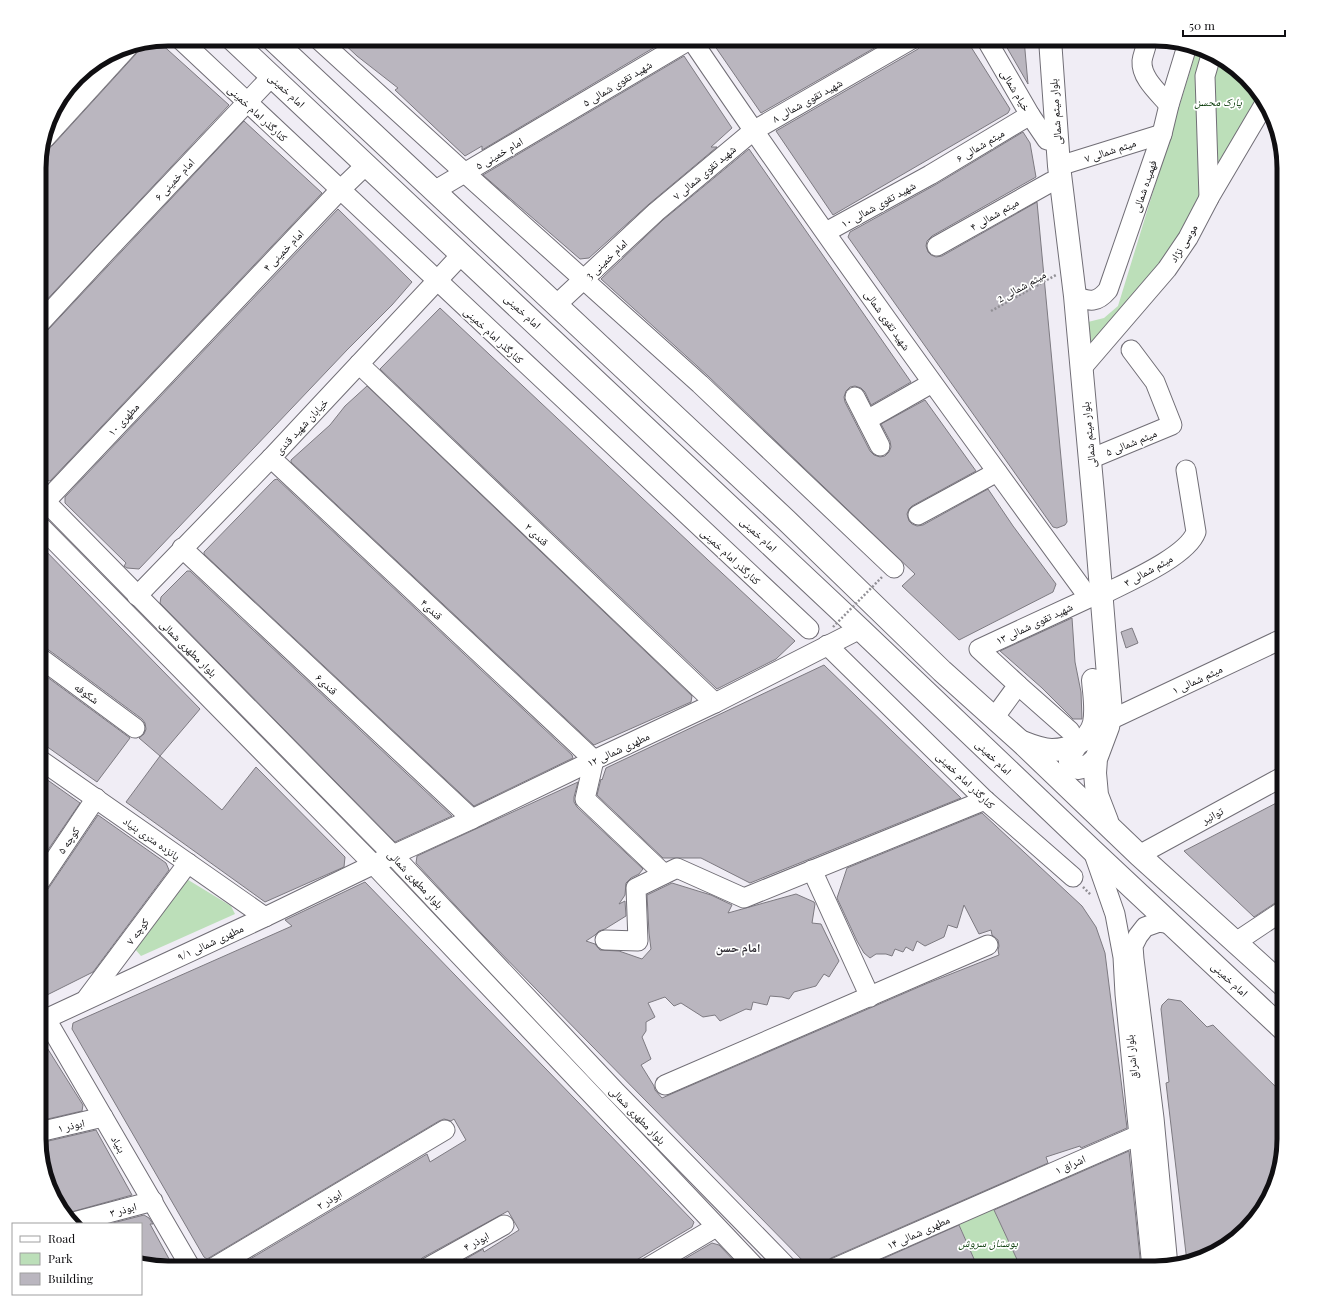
<svg xmlns="http://www.w3.org/2000/svg" width="1323" height="1307" font-family="'Playfair Display','Noto Naskh Arabic',serif">
  <style>
    .green { fill: #bcdfb9 }
    .building { fill: #bab6bf; stroke: #7d7a81 }
    .lines { fill: none; stroke-linecap: round; stroke-linejoin: round }
    .minor-casing { stroke: #716e76; stroke-width: 21 }
    .major-casing { stroke: #716e76; stroke-width: 24 }
    .path { stroke: #929096; stroke-width: 2.5; stroke-dasharray: 2 2; stroke-linecap: butt }
    .minor { stroke: #fff; stroke-width: 19 }
    .major { stroke: #fff; stroke-width: 22 }
    .path-bridge { stroke: #929096; stroke-width: 2.5; stroke-dasharray: 2 2; stroke-linecap: butt }
    .labels { text-anchor: middle; dominant-baseline: central; stroke-width: 3.5; stroke-linejoin: round; paint-order: stroke }
    .street-label { font-size: 11px; fill: #100f12; stroke: #fff }
    .park-label { font-size: 11px; font-style: italic; fill: #003400; stroke: #fff }
    .neighbourhood-label { font-size: 12px; font-weight: bold; fill: #2e2b32; stroke: #fff }
    .rim { fill: none; stroke: #100f12; stroke-width: 5 }
  </style>
  <rect width="100%" height="100%" fill="#f0edf5"/>
  <!-- green -->
  <g class="green">
    <path d="M1195,55L1224,61L1252,83L1261,97L1171,258L1090,353L1088,322L1104,318L1118,306Z"/>
    <path d="M185,878L231,906L235,914L141,956L135,949Z"/>
    <path d="M993,1208L1021,1268H978L958,1222Z"/>
  </g>
  <!-- building -->
  <g class="building">
    <path d="M339,39H424L427,44L437,39H663L660,44L482,150V146L465,156L395,90L398,88L357,56Z"/>
    <path d="M710,39H890L761,113Z"/>
    <path d="M923,39H966L1010,109L1008,113L833,215L776,131L918,49L921,45Z"/>
    <path d="M1002,39H1024L1028,84Z"/>
    <path d="M158,41L229,105L39,308V159L42,149H48L53,145L136,54L139,50V45Z"/>
    <path d="M684,56L732,128L711,147H717L649,204L589,258L580,259L483,175Z"/>
    <path d="M102,59L51,115L52,110L83,71Z"/>
    <path d="M244,121L322,193L50,481L44,480L39,476V335L47,331Z"/>
    <path d="M1023,132L1030,143L1036,177L932,236L927,241L926,246L928,252L931,255L936,257L942,256L1037,202L1067,522L1065,525L1057,528L1053,527L848,237L850,232L935,185Z"/>
    <path d="M749,149L911,382L871,405L865,392L861,388L855,386L850,387L846,391L844,397L845,402L870,451L874,455L880,457L885,456L889,452L891,447L890,441L881,424L925,400L976,471L912,506L909,509L907,514L909,521L912,524L917,526L923,525L988,489L1013,526L1056,584L1053,592L959,640L902,586L915,574L708,376L601,279L663,220Z"/>
    <path d="M338,209L412,282L392,305L347,350L139,569L127,568L124,566L126,563L65,503V497Z"/>
    <path d="M440,308L708,560L795,641L776,659L717,689L380,369Z"/>
    <path d="M367,386L692,696L691,702L594,745L291,462V460L330,425L345,406Z"/>
    <path d="M277,479L572,755L573,758L474,806L204,554V552L274,480Z"/>
    <path d="M39,544L200,709L160,756L139,738L144,734L146,729L145,723L142,719L46,648L39,646Z"/>
    <path d="M187,571H190L452,816L395,842L160,603L161,597Z"/>
    <path d="M1072,618L1075,662L1081,692L1082,719H1073L1042,688L1000,651Z"/>
    <path d="M1132,628L1138,643L1126,648L1121,632Z"/>
    <path d="M824,665L961,798L750,883L701,858H663L597,795L601,779L602,780L606,768Z"/>
    <path d="M39,671L130,738L97,782L39,741Z"/>
    <path d="M160,756L222,810L256,767L345,857L344,867L265,902L126,802Z"/>
    <path d="M39,774L80,803L39,863Z"/>
    <path d="M578,782L574,797V802L577,807L643,869L639,874L631,878L626,883L625,895L619,904L625,901L626,916L605,929L599,931L595,935L586,941L595,944L600,950L619,951L642,959L651,949L649,933L647,895L672,883L711,895L732,905L728,913L796,894L814,902L815,904L812,923L821,924L839,961L829,977L824,974L816,986L794,992L789,999L782,997L770,996L767,1005L753,1002L751,1010L746,1009L720,1021L715,1015L703,1017L681,1003L674,1006L665,997L648,1003L655,1017L646,1022V1031L642,1037L651,1059L641,1065L654,1086L655,1090L662,1098L928,983L999,955L998,950L999,946L998,940L992,935L991,930L979,934L964,905L957,928L948,925L944,937L925,946L917,941L913,951L906,947L903,952L895,949L892,956L886,954H876L870,958L864,953L857,941L837,898L847,868L982,813L1082,906L1096,927L1105,953L1127,1128L1081,1148L1080,1146L1046,1157L1048,1163L831,1258L826,1262L824,1268H810L483,935L416,863L417,856Z"/>
    <path d="M1284,799V899L1278,901L1254,917L1184,851Z"/>
    <path d="M98,815L166,863L169,870L93,972L39,999V894L44,893L48,889Z"/>
    <path d="M365,882L694,1222L692,1227L623,1268H450L483,1249L484,1252L519,1230L508,1211L422,1258L417,1263L416,1268H235L427,1154L430,1162L466,1140L454,1119L451,1121L444,1119L439,1121L207,1259L204,1257L72,1029L73,1023L292,926L285,920Z"/>
    <path d="M1168,999L1181,1001L1207,1027L1213,1025L1284,1095V1140L1274,1189L1240,1236L1204,1258L1187,1262L1166,1083L1169,1082L1161,1009L1162,1005Z"/>
    <path d="M39,1035L83,1105L82,1111L39,1121Z"/>
    <path d="M96,1130L132,1195L64,1214L49,1188L40,1143Z"/>
    <path d="M1129,1151L1141,1268H1021L994,1210Z"/>
    <path d="M144,1215L149,1218L153,1224H150L174,1268H168L141,1263V1224H109Z"/>
    <path d="M959,1225L978,1268H862Z"/>
    <path d="M712,1243L719,1245L741,1268H669Z"/>
  </g>
  <g class="lines">
    <!-- minor casing -->
    <g class="minor-casing">
      <g id="minor">
        <path d="M180,39L809,629"/>
        <path d="M318,39L465,173L700,384L894,568"/>
        <path d="M691,39C819,228 954,413 1089,598L979,649L1018,685L994,718"/>
        <path d="M986,39L1030,115L1047,140"/>
        <path d="M1147,39C1147,47 1143,53 1142,61C1141,78 1158,92 1169,105"/>
        <path d="M45,138L128,47"/>
        <path d="M1059,166L1162,134"/>
        <path d="M434,191L691,39"/>
        <path d="M1209,198L1205,76L1212,52"/>
        <path d="M826,232L930,175L1030,115"/>
        <path d="M937,246L1051,182"/>
        <path d="M1075,296C1090,302 1097,303 1108,290L1162,134L1169,105L1187,46"/>
        <path d="M556,305L656,212L753,131L912,39"/>
        <path d="M39,324L102,256L272,76"/>
        <path d="M359,364L715,703"/>
        <path d="M1081,369L1167,269L1188,238L1209,198L1265,103"/>
        <path d="M855,397L880,446"/>
        <path d="M867,420L932,383"/>
        <path d="M271,458L594,760L585,799L664,874"/>
        <path d="M1090,459L1172,425L1155,382L1131,350"/>
        <path d="M39,495L393,855L616,1092L788,1268"/>
        <path d="M46,501L340,190L366,165"/>
        <path d="M918,515L997,472"/>
        <path d="M39,525L374,865L756,1268"/>
        <path d="M182,548L472,819"/>
        <path d="M1102,595C1125,583 1187,557 1196,532L1186,470"/>
        <path d="M137,596L271,458L462,254"/>
        <path d="M827,645L985,800L1073,877"/>
        <path d="M39,657L135,728"/>
        <path d="M1018,685L1070,731"/>
        <path d="M1110,720L1284,638"/>
        <path d="M39,759L265,917"/>
        <path d="M1093,851L1115,914L1123,957L1125,994L1152,1268"/>
        <path d="M1139,855L1284,776"/>
        <path d="M812,870L870,997"/>
        <path d="M39,883L96,798"/>
        <path d="M605,940L638,941L636,888L677,868L744,898L985,800"/>
        <path d="M1236,942L1284,910"/>
        <path d="M87,998L188,863"/>
        <path d="M46,1019L191,1268"/>
        <path d="M39,1022L265,917L393,855L472,819L594,760L715,703L860,629"/>
        <path d="M665,1085L988,945"/>
        <path d="M39,1132L103,1117"/>
        <path d="M70,1223L153,1201"/>
        <path d="M1168,1266L1154,1118L1134,959L1133,946L1138,936L1145,927L1159,922L1172,924"/>
        <path d="M213,1268L445,1130"/>
        <path d="M427,1268L504,1225"/>
        <path d="M647,1268L716,1227"/>
        <path d="M835,1268L1150,1130"/>
      </g>
    </g>
    <!-- major casing -->
    <g class="major-casing">
      <g id="major">
        <path d="M232,39L860,629L1093,851L1284,1030"/>
        <path d="M272,39L786,520L942,671L1021,742L1139,855L1284,986"/>
        <path d="M1050,39L1059,166L1075,296L1095,516L1111,712L1108,727L1096,759L1095,773L1097,795L1107,821"/>
        <path d="M1022,742C1032,746 1042,750 1052,750C1069,750 1090,741 1094,723C1097,709 1094,694 1093,680"/>
        <path d="M1076,745L1070,755V762L1078,768L1088,766L1095,760"/>
      </g>
    </g>
    <!-- path -->
    <g class="path">
      <path d="M991,311L1056,275"/>
      <path d="M1083,887L1091,895"/>
    </g>
    <!-- minor -->
    <use href="#minor" class="minor"/>
    <!-- major -->
    <use href="#major" class="major"/>
    <!-- path-bridge -->
    <path class="path-bridge" d="M833,627L882,577"/>
  </g>
  <g class="labels">
    <!-- street labels -->
    <g class="street-label">
      <text transform="translate(617 83) rotate(-31)">شهید تقوی شمالی ۵</text>
      <text transform="translate(287 90) rotate(43)">امام خمینی</text>
      <text transform="translate(1016 90) rotate(59)">خیام شمالی</text>
      <text transform="translate(807 100) rotate(-29)">شهید تقوی شمالی ۸</text>
      <text transform="translate(1055 112) rotate(-94)">بلوار میثم شمالی</text>
      <text transform="translate(258 113) rotate(43)">کنارگذر امام خمینی</text>
      <text transform="translate(980 145) rotate(-31)">میثم شمالی ۶</text>
      <text transform="translate(1110 150) rotate(-18)">میثم شمالی ۷</text>
      <text transform="translate(499 153) rotate(-30)">امام خمینی ۵</text>
      <text transform="translate(704 172) rotate(-40)">شهید تقوی شمالی ۷</text>
      <text transform="translate(174 179) rotate(-47)">امام خمینی ۶</text>
      <text transform="translate(1144 186) rotate(-71)">فهمیده شمالی</text>
      <text transform="translate(878 204) rotate(-29)">شهید تقوی شمالی ۱۰</text>
      <text transform="translate(994 214) rotate(-30)">میثم شمالی ۴</text>
      <text transform="translate(1183 243) rotate(-58)">موسی نژاد</text>
      <text transform="translate(283 250) rotate(-46)">امام خمینی ۴</text>
      <text transform="translate(606 259) rotate(-43)">امام خمینی 3</text>
      <text transform="translate(1021 286) rotate(-29)">میثم شمالی 2</text>
      <text transform="translate(523 311) rotate(43)">امام خمینی</text>
      <text transform="translate(888 320) rotate(55)">شهید تقوی شمالی</text>
      <text transform="translate(494 335) rotate(43)">کنارگذر امام خمینی</text>
      <text transform="translate(123 419) rotate(-47)">مطهری ۱۰</text>
      <text transform="translate(301 426) rotate(-47)">خیابان شهید قندی</text>
      <text transform="translate(1088 435) rotate(-96)">بلوار میثم شمالی</text>
      <text transform="translate(1131 442) rotate(-22)">میثم شمالی ۵</text>
      <text transform="translate(537 534) rotate(44)">قندی ۲</text>
      <text transform="translate(759 534) rotate(43)">امام خمینی</text>
      <text transform="translate(731 556) rotate(43)">کنارگذر امام خمینی</text>
      <text transform="translate(1148 570) rotate(-29)">میثم شمالی ۳</text>
      <text transform="translate(432 609) rotate(43)">قندی۴</text>
      <text transform="translate(1034 623) rotate(-25)">شهید تقوی شمالی ۱۳</text>
      <text transform="translate(189 648) rotate(45)">بلوار مطهری شمالی</text>
      <text transform="translate(1197 679) rotate(-25)">میثم شمالی ۱</text>
      <text transform="translate(327 684) rotate(43)">قندی۶</text>
      <text transform="translate(87 693) rotate(36)">شکوفه</text>
      <text transform="translate(618 749) rotate(-25)">مطهری شمالی ۱۲</text>
      <text transform="translate(994 757) rotate(44)">امام خمینی</text>
      <text transform="translate(966 780) rotate(44)">کنارگذر امام خمینی</text>
      <text transform="translate(1212 815) rotate(-29)">توانیر</text>
      <text transform="translate(152 838) rotate(35)">پانزده متری بنیاد</text>
      <text transform="translate(68 840) rotate(-56)">کوچه ۵</text>
      <text transform="translate(416 879) rotate(47)">بلوار مطهری شمالی</text>
      <text transform="translate(137 931) rotate(-53)">کوچه ۷</text>
      <text transform="translate(210 942) rotate(-25)">مطهری شمالی ۹/۱</text>
      <text transform="translate(1230 979) rotate(43)">امام خمینی</text>
      <text transform="translate(1131 1057) rotate(-96)">بلوار اشراق</text>
      <text transform="translate(638 1115) rotate(46)">بلوار مطهری شمالی</text>
      <text transform="translate(71 1125) rotate(-13)">ابوذر ۱</text>
      <text transform="translate(119 1144) rotate(60)">بنیاد</text>
      <text transform="translate(1070 1164) rotate(-24)">اشراق ۱</text>
      <text transform="translate(329 1199) rotate(-31)">ابوذر ۲</text>
      <text transform="translate(123 1209) rotate(-15)">ابوذر ۳</text>
      <text transform="translate(918 1232) rotate(-24)">مطهری شمالی ۱۴</text>
      <text transform="translate(476 1241) rotate(-29)">ابوذر ۴</text>
    </g>
    <!-- park labels -->
    <g class="park-label">
      <text x="1218" y="101">پارک محسن</text>
      <text x="988" y="1242">بوستان سروش</text>
    </g>
    <!-- neighbourhood labels -->
    <g class="neighbourhood-label">
      <text x="738" y="947">امام حسن</text>
    </g>
  </g>
  <!-- crop -->
  <path d="M0 0H1323V1307H0ZM168 46H1155A122 122 0 0 1 1277 168V1139A122 122 0 0 1 1155 1261H168A122 122 0 0 1 46 1139V168A122 122 0 0 1 168 46Z" fill="#fff" fill-rule="evenodd"/>
  <path class="rim" d="M168 46H1155A122 122 0 0 1 1277 168V1139A122 122 0 0 1 1155 1261H168A122 122 0 0 1 46 1139V168A122 122 0 0 1 168 46Z"/>
  <!-- legend -->
  <rect x="12" y="1223" width="130" height="72" fill="#ffffff" stroke="#9f9fa0"/>
  <rect x="20" y="1236" width="20" height="6" fill="#ffffff" stroke="#9f9fa0"/>
  <text x="48" y="1243" font-size="12" fill="#100f12">Road</text>
  <rect x="20" y="1253" width="20" height="12" fill="#bcdfb9" stroke="#9f9fa0"/>
  <text x="48" y="1263" font-size="12" fill="#100f12">Park</text>
  <rect x="20" y="1273" width="20" height="12" fill="#bab6bf" stroke="#9f9fa0"/>
  <text x="48" y="1283" font-size="12" fill="#100f12">Building</text>
  <!-- scale -->
  <path d="M1183 30v6h102v-6" fill="none" stroke="#100f12" stroke-width="2"/>
  <text x="1189" y="30" font-size="12" fill="#100f12" stroke="#ffffff" stroke-width="3" paint-order="stroke">50 m</text>
</svg>
